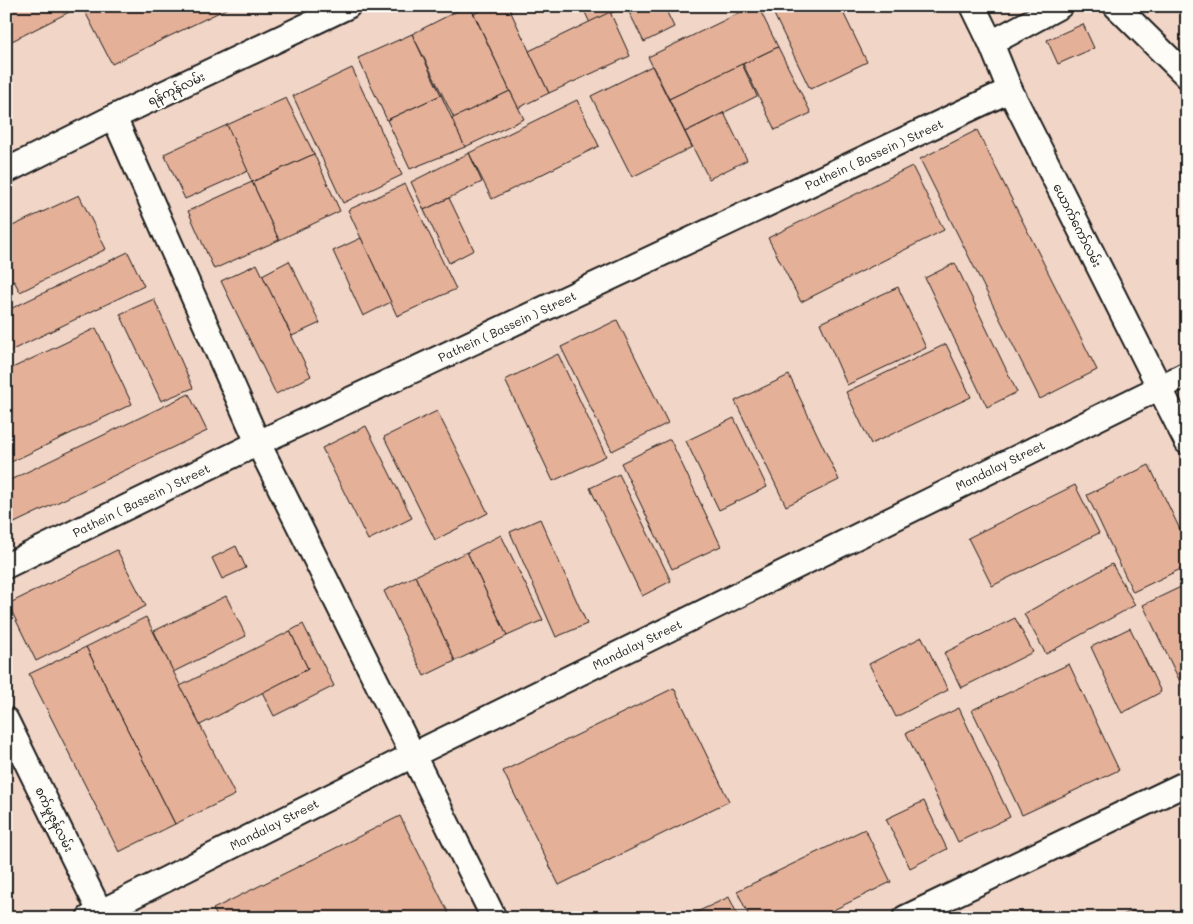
<svg xmlns="http://www.w3.org/2000/svg" width="1193" height="924" font-family="Mali,'Noto Sans Myanmar',sans-serif">
  <style>
    .built { fill: #f1d5c6 }
    .building { fill: #e5b098; stroke: #1c1c1c }
    .lines { fill: none; stroke-linecap: round; stroke-linejoin: round }
    .minor-casing { stroke: #1c1c1c; stroke-width: 28 }
    .minor { stroke: #fdfcf7; stroke-width: 24 }
    .labels { text-anchor: middle; dominant-baseline: central; stroke-width: 4.5; stroke-linejoin: round; paint-order: stroke }
    .street-label { font-size: 12px; fill: #1c1c1c; stroke: #fdfcf7 }
  </style>
  <rect width="100%" height="100%" fill="#f6e5da"/>
  <filter id="ink" filterUnits="userSpaceOnUse"><feTurbulence type="fractalNoise" baseFrequency=".02" numOctaves="2"/><feDisplacementMap in="SourceGraphic" scale="10" xChannelSelector="R" yChannelSelector="G"/><feConvolveMatrix kernelMatrix="1 2 1 2 8 2 1 2 1" color-interpolation-filters="sRGB"/></filter>
  <g filter="url(#ink)">
    <!-- built -->
    <rect class="built" x="6" y="6" width="1181" height="912"/>
    <!-- building -->
    <g class="building">
      <path d="M6,6H81L6,44Z"/>
      <path d="M82,6H232L112,64Z"/>
      <path d="M467,6H470L510,91L454,118L412,34Z"/>
      <path d="M489,6H508L549,93L518,108L474,14Z"/>
      <path d="M582,6H618L620,9L590,23Z"/>
      <path d="M626,6H664L674,27L644,42Z"/>
      <path d="M754,6H758L778,47L669,99L648,57Z"/>
      <path d="M770,6H840L867,62L810,89Z"/>
      <path d="M610,12L630,56L549,93L529,51Z"/>
      <path d="M1083,24L1094,48L1058,64L1047,40Z"/>
      <path d="M412,34L441,95L387,120L358,58Z"/>
      <path d="M778,47L811,113L775,130L743,64Z"/>
      <path d="M742,64L757,96L685,132L669,99Z"/>
      <path d="M652,66L692,147L632,177L591,96Z"/>
      <path d="M352,68L402,175L343,203L293,96Z"/>
      <path d="M510,91L524,119L465,147L451,119Z"/>
      <path d="M441,95L465,147L410,169L387,120Z"/>
      <path d="M286,98L314,154L252,182L227,125Z"/>
      <path d="M577,100L599,146L492,199L469,153Z"/>
      <path d="M724,113L747,160L709,179L685,132Z"/>
      <path d="M227,125L248,171L185,199L164,154Z"/>
      <path d="M977,130L1097,370L1040,399L920,159Z"/>
      <path d="M469,153L482,182L424,210L411,182Z"/>
      <path d="M314,154L340,211L279,240L252,182Z"/>
      <path d="M912,166L944,230L801,302L768,238Z"/>
      <path d="M252,182L279,240L214,269L188,211Z"/>
      <path d="M405,184L456,289L397,316L348,210Z"/>
      <path d="M79,195L106,249L20,292L14,281L6,284V229Z"/>
      <path d="M449,198L474,250L449,263L424,210Z"/>
      <path d="M361,238L391,302L363,316L333,251Z"/>
      <path d="M128,252L144,286L6,353V311Z"/>
      <path d="M289,261L320,323L292,336L262,275Z"/>
      <path d="M955,263L1017,392L987,407L925,278Z"/>
      <path d="M257,264L311,376L276,394L221,281Z"/>
      <path d="M898,287L926,348L847,385L820,323Z"/>
      <path d="M154,299L193,388L161,401L120,314Z"/>
      <path d="M617,320L668,423L612,451L561,347Z"/>
      <path d="M96,328L132,404L7,464L6,371Z"/>
      <path d="M946,344L971,397L871,444L846,392Z"/>
      <path d="M558,354L606,456L553,481L505,380Z"/>
      <path d="M789,375L839,480L786,506L735,401Z"/>
      <path d="M189,394L207,431L6,527V482Z"/>
      <path d="M437,411L488,513L435,540L384,437Z"/>
      <path d="M734,418L767,487L719,510L686,441Z"/>
      <path d="M366,426L412,518L368,540L322,448Z"/>
      <path d="M670,439L721,546L672,569L621,463Z"/>
      <path d="M1149,465L1187,544V566L1133,592L1087,495Z"/>
      <path d="M619,474L671,581L642,596L590,488Z"/>
      <path d="M1075,485L1099,533L992,586L968,538Z"/>
      <path d="M540,519L587,624L556,637L510,532Z"/>
      <path d="M501,535L543,620L507,636L467,552Z"/>
      <path d="M236,546L246,568L222,579L212,558Z"/>
      <path d="M117,550L146,606L36,661L8,604Z"/>
      <path d="M467,552L507,636L455,661L415,576Z"/>
      <path d="M1112,564L1135,605L1046,654L1024,614Z"/>
      <path d="M415,576L455,661L424,676L384,591Z"/>
      <path d="M1187,584V696L1143,605Z"/>
      <path d="M226,596L246,636L173,672L154,631Z"/>
      <path d="M146,617L235,795L175,824L86,647Z"/>
      <path d="M1015,618L1033,652L961,688L944,653Z"/>
      <path d="M303,624L334,686L274,716L262,692L308,669L290,631Z"/>
      <path d="M1130,628L1161,692L1122,713L1091,647Z"/>
      <path d="M290,631L308,669L200,725L180,686Z"/>
      <path d="M922,637L948,690L896,717L869,664Z"/>
      <path d="M86,647L175,824L119,852L29,674Z"/>
      <path d="M1069,664L1119,770L1022,815L972,710Z"/>
      <path d="M674,688L729,801L559,885L503,771Z"/>
      <path d="M959,708L1010,817L958,842L906,733Z"/>
      <path d="M924,801L947,849L910,868L886,819Z"/>
      <path d="M400,816L451,918H218L213,909Z"/>
      <path d="M865,829L891,882L817,918H750L737,891Z"/>
      <path d="M729,897L739,918H684Z"/>
      <path d="M1133,910L1137,918H1117Z"/>
    </g>
    <g class="lines">
      <!-- minor casing -->
      <g class="minor-casing">
        <g id="minor">
          <path d="M973,6L991,43L1010,90L1187,442"/>
          <path d="M1116,6L1187,76"/>
          <path d="M991,43L1060,6"/>
          <path d="M114,117L258,443L494,918"/>
          <path d="M6,171L114,117L348,6"/>
          <path d="M6,566L258,443L1010,90"/>
          <path d="M6,720L103,918"/>
          <path d="M89,918L413,755L1187,374"/>
          <path d="M905,918L1187,783"/>
        </g>
      </g>
      <!-- minor -->
      <use href="#minor" class="minor"/>
    </g>
  </g>
  <g class="labels">
    <!-- street labels -->
    <g class="street-label">
      <text transform="translate(176 88) rotate(-25)">ရန်ကုန်လမ်း</text>
      <text transform="translate(874 154) rotate(-25)">Pathein ( Bassein ) Street</text>
      <text transform="translate(1078 225) rotate(63)">ယောက်ကော်လမ်း</text>
      <text transform="translate(507 326) rotate(-25)">Pathein ( Bassein ) Street</text>
      <text transform="translate(1000 465) rotate(-26)">Mandalay Street</text>
      <text transform="translate(141 500) rotate(-26)">Pathein ( Bassein ) Street</text>
      <text transform="translate(637 644) rotate(-26)">Mandalay Street</text>
      <text transform="translate(55 819) rotate(64)">စက်မှုဇုန်လမ်း</text>
      <text transform="translate(274 824) rotate(-27)">Mandalay Street</text>
    </g>
  </g>
  <!-- margin -->
  <rect width="1193" height="924" fill="none" stroke="#fdfcf7" stroke-width="25"/>
  <rect x="12" y="12" width="1168" height="899" fill="none" stroke="#1c1c1c" stroke-width="2" filter="url(#ink)"/>
</svg>
